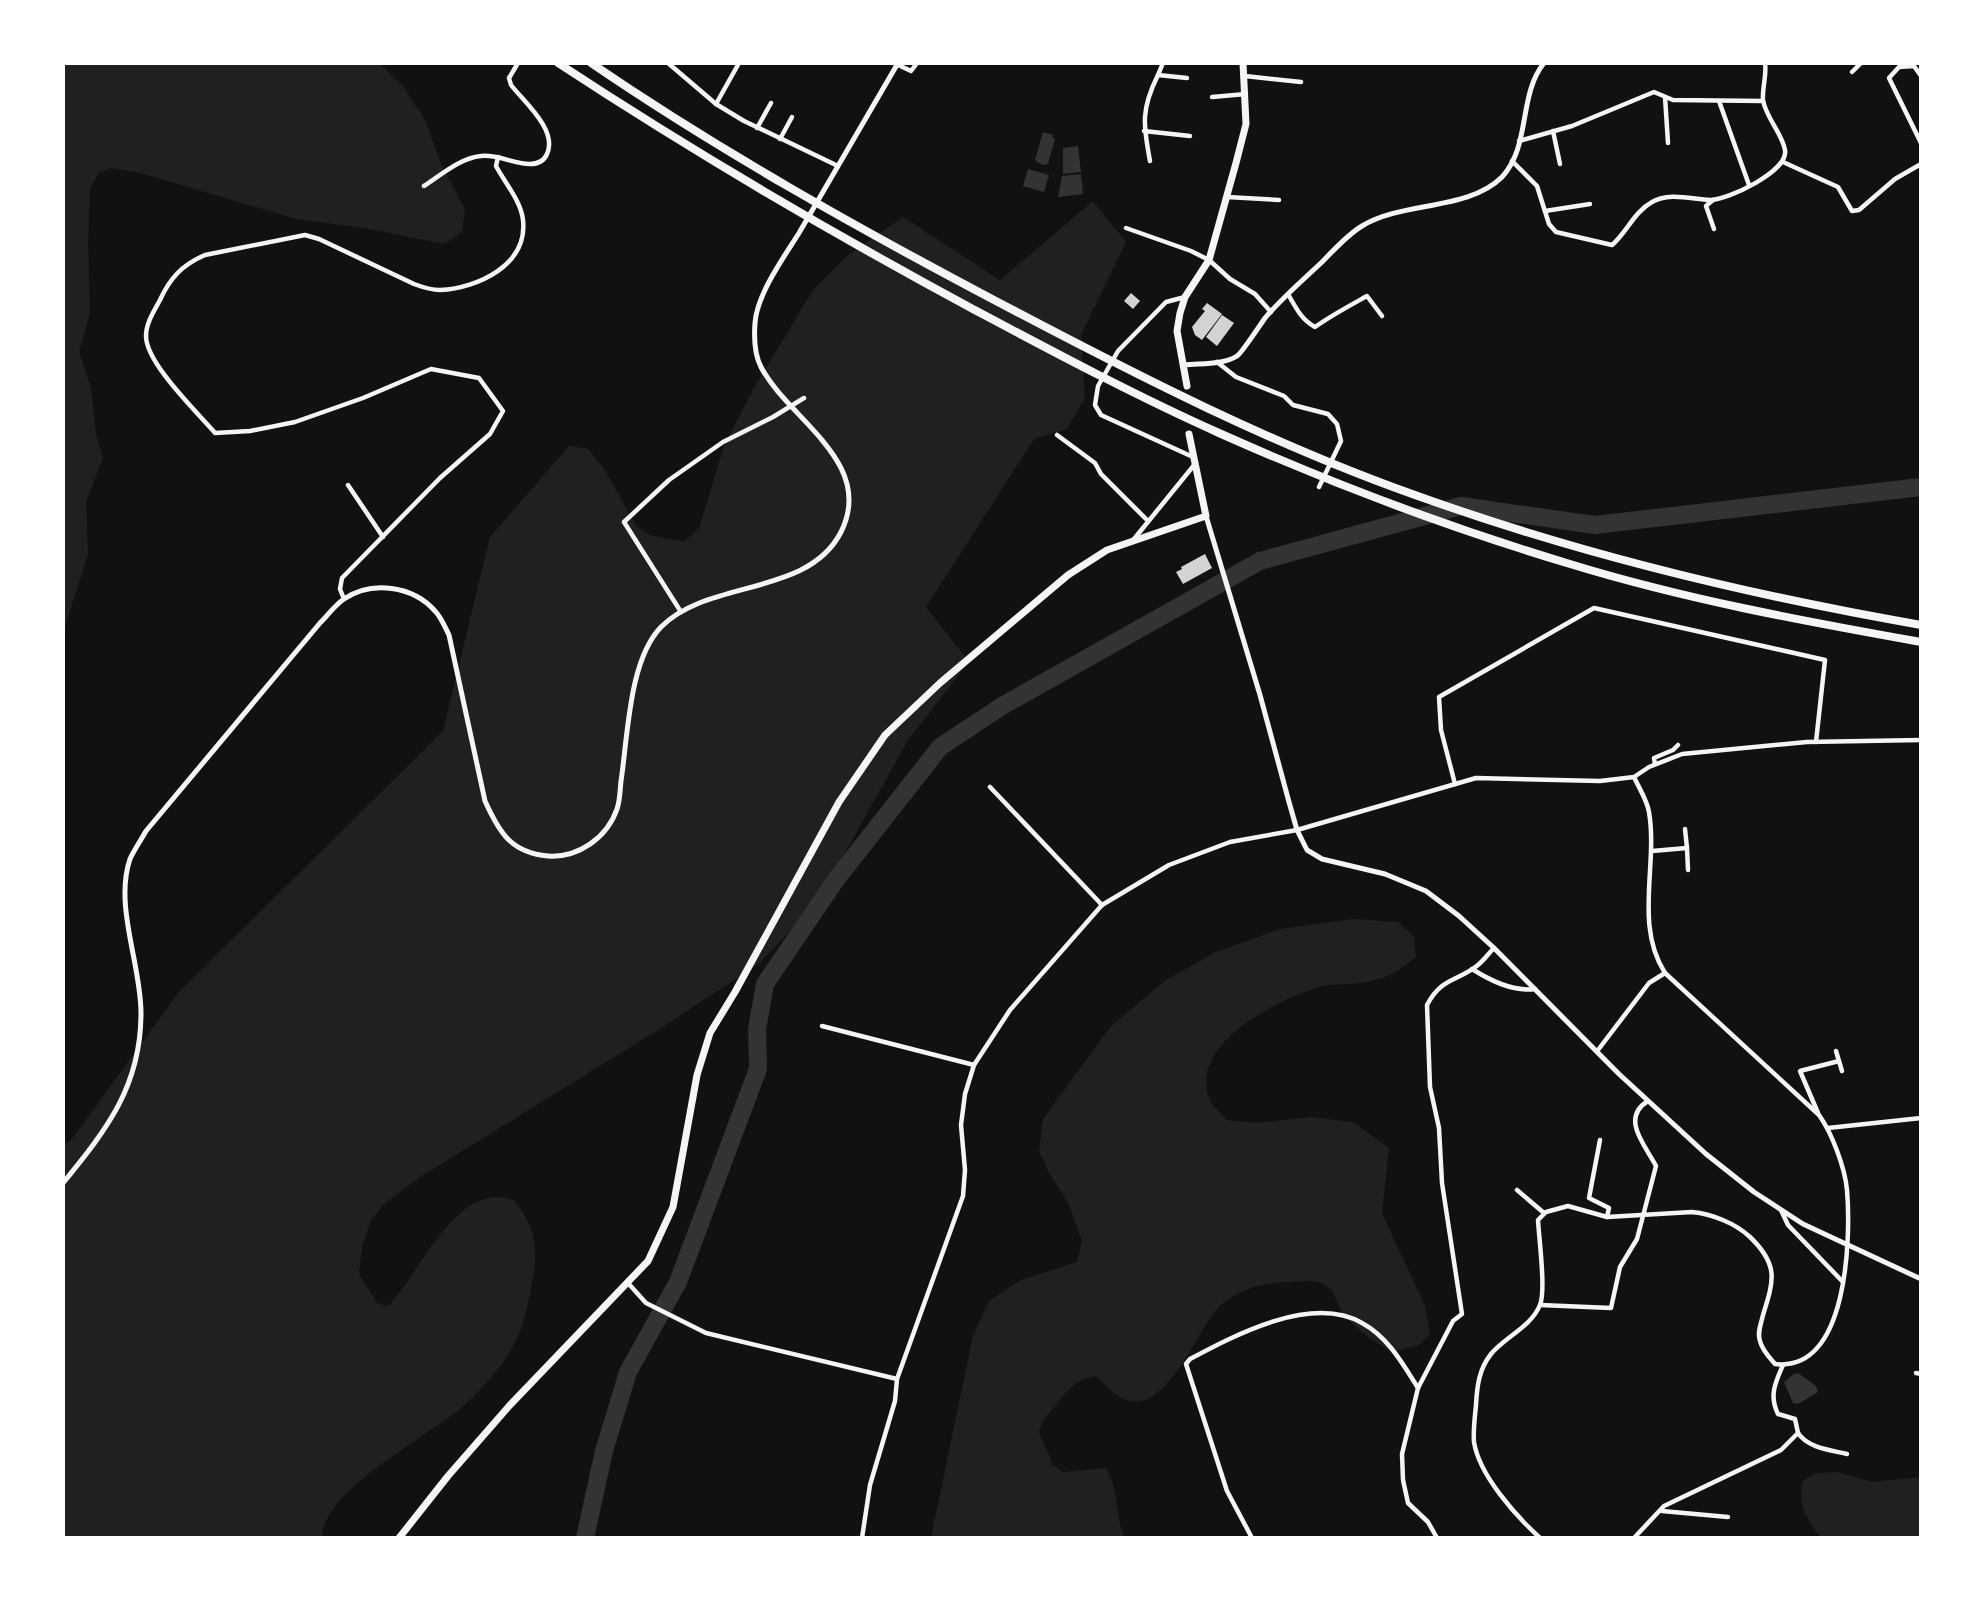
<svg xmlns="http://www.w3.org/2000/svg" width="1984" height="1601" font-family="'PT Sans Narrow',sans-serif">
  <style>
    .green { fill: #202020 }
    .water { fill: #333 }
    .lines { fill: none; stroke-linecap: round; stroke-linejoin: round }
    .river { stroke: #333; stroke-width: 18 }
    .building { fill: #d3d3d3 }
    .minor { stroke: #f5f5f5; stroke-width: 4.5 }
    .tertiary { stroke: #f5f5f5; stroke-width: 5 }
    .trunk { stroke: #f5f5f5; stroke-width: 7 }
    .motorway { stroke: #f5f5f5; stroke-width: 8 }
  </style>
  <rect width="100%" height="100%" fill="#111"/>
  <!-- green -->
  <g class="green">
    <path d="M63,63H379L403,86L425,120L442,166L465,210L462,232L444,244L370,229L296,219L141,173L111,168L98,174L90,189L88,243L90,313L79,351L91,388L96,435L103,458L86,502L88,554L63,633Z"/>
    <path d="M1093,201L1126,242L1081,335L1085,398L1067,429L1034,439L926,607L969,662L908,740L836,869L797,923L760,963L666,1025L420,1177L383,1205L371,1221L362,1247L359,1274L377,1303L388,1306C417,1276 448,1202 493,1197C499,1196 508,1199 514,1200C538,1229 538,1254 531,1289C528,1303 525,1318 520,1331C512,1354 491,1378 474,1396C437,1435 328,1482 321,1538H63V1146L72,1139L178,993L443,731L490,537L569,446L588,449L605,470L636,526L650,535L684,542L699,528L724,446L754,388L813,290L848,255L903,217L1000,280Z"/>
    <path d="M1352,919L1398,922L1414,937L1416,957C1393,976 1378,982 1348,984C1338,985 1326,984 1316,988C1276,1001 1193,1042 1208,1095C1210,1104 1221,1113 1227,1120L1257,1123L1310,1117L1353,1122L1389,1148L1382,1213L1425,1306L1430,1334L1419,1345L1392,1352C1375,1342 1358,1331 1345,1316C1335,1305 1338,1290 1321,1283C1311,1279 1295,1282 1284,1282C1259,1284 1241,1288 1221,1305C1197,1326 1166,1423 1120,1397C1111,1392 1104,1383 1096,1376C1076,1379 1069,1389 1057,1404C1048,1415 1044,1417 1039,1432L1053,1465L1063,1472L1105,1468C1120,1487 1114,1515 1125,1538H931L973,1335L990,1300L1021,1280L1077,1262L1082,1241L1068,1203L1049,1173L1039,1151L1043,1119L1110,1027L1166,980L1216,952L1280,929Z"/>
    <path d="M1837,1472L1872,1482L1921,1477V1538H1821C1806,1518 1798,1506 1803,1481L1815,1473Z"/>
  </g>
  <!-- water -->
  <g class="water">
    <path d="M1043,132L1053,135L1052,138L1055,139L1048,164L1042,165L1035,160Z"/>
    <path d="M1078,146L1081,172L1063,174V148Z"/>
    <path d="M1028,169L1049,175L1044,192L1023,186Z"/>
    <path d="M1081,174L1083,194L1058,197L1062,176Z"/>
    <path d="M1798,1373L1816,1386L1818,1392L1798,1404L1793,1403L1784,1382L1794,1374Z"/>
  </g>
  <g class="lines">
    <!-- river -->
    <path class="river" d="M585,1538L604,1451L628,1372L678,1282L758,1069L757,1029L765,984L835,881L940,747L1002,706L1260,561L1461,506L1595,525L1921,487"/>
  </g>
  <!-- building -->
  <g class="building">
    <path d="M1131,293L1140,301L1133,309L1124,301Z"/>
    <path d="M1207,303L1222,314L1202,340L1195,335L1192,327L1205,311L1202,309Z"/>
    <path d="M1222,315L1234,323L1217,346L1206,337Z"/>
    <path d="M1205,554L1212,568L1183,584L1176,572L1182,569L1181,567Z"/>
  </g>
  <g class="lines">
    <!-- minor -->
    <g class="minor">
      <path d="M668,63L716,104L744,121L838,166"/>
      <path d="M894,63L911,71L917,63"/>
      <path d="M1852,72L1861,63"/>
      <path d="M1158,75L1163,63"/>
      <path d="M1245,76L1301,82"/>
      <path d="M1921,76L1914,66L1899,67L1889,78L1921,143"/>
      <path d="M1212,97L1246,94"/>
      <path d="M1665,97L1668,143"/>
      <path d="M1719,101L1749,185"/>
      <path d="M716,104L739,63"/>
      <path d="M757,128L771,103"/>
      <path d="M1144,131L1190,136"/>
      <path d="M1553,131L1560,164"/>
      <path d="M780,139L792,117"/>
      <path d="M1519,141L1572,126L1654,92L1673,100L1763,101"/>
      <path d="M1150,161C1143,124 1141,109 1158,75L1187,78"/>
      <path d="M1512,161L1537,186L1549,224L1556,232L1612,245C1627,232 1634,212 1652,202C1669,192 1691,199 1710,200C1728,200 1789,171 1785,150C1782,133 1766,118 1763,100C1762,88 1767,75 1765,63"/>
      <path d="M1783,162L1838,187L1852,211L1859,210L1895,179L1921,164"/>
      <path d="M424,186C441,175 460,158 481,156C498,154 513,164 530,164C537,164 544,161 547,154C558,130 524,102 511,85L509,78L518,63"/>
      <path d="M1227,197L1279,200"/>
      <path d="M1713,200L1706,206L1714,229"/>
      <path d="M1545,211L1590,204"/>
      <path d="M1126,228L1191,251L1209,260L1230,279L1255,294L1271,312"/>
      <path d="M1288,294C1296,308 1301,319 1315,327C1332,315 1349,306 1367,296L1382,316"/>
      <path d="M1185,297L1166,302L1118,351L1098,386L1095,405L1101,415L1193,457"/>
      <path d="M1217,362L1236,377L1284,396L1293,405L1328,414L1337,424L1341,441L1319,487"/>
      <path d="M1057,435L1095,463L1101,474L1148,521"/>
      <path d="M348,485L383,537"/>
      <path d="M1134,539L1195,464"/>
      <path d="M344,599L340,589L342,578L440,478L490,434L503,411L479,378L431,369L363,398L295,422L250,431L215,433C196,411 146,363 146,336C146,323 154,311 160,300C170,278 182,265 205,255L305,235L319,239L414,284C422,287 431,290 440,290C478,288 528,265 523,220C521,201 505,183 496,166L498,157"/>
      <path d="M681,612L624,522L669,480L723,442L773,417L804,398"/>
      <path d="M1655,764L1654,758L1673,750L1678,745"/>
      <path d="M1455,784L1441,730L1439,697L1594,608L1825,660L1816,742"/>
      <path d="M990,787L1102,905"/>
      <path d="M1685,829L1687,848"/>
      <path d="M1652,851L1687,848L1688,870"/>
      <path d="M1472,969C1491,981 1513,992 1535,989"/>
      <path d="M822,1026L974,1065"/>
      <path d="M1598,1050L1649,983L1665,973"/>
      <path d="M1836,1051L1842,1071"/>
      <path d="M1818,1113L1800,1071L1839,1061"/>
      <path d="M1828,1128L1921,1118"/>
      <path d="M1600,1140L1589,1198L1609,1208L1607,1217"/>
      <path d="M1517,1190L1544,1213"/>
      <path d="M1781,1210L1788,1225L1842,1281"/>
      <path d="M628,1283L646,1303L706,1333L897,1379"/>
      <path d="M1540,1305L1611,1308L1620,1267L1637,1239L1656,1166C1645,1145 1620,1118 1648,1101"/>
      <path d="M1916,1373L1921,1374"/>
      <path d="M1798,1433C1808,1448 1830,1450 1847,1454"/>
      <path d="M1662,1511L1728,1517"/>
      <path d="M862,1538L870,1485L895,1401L897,1379L963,1196L965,1170L961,1125L965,1094L974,1065L1010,1010L1102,905L1169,865L1230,842L1297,830L1476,778L1600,781L1634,777L1649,767L1682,754L1807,742L1921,740"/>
      <path d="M1252,1538L1227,1491L1186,1364L1190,1359C1235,1335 1312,1294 1362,1323C1388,1337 1403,1364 1418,1388"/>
      <path d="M1437,1538L1428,1522L1408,1503L1403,1480L1402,1454L1418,1388L1453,1321L1462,1314L1442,1183L1439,1128L1430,1087L1427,1005C1442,977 1457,982 1478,965C1484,960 1489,953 1494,948"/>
      <path d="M1540,1538C1516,1516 1479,1475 1474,1442C1473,1430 1475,1416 1476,1405C1477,1386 1479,1369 1491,1354C1505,1337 1531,1327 1540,1305C1546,1290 1539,1239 1538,1220L1546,1212L1568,1206L1607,1217L1692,1212C1712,1214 1735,1223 1750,1237C1779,1265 1774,1280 1763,1315C1761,1324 1757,1332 1760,1341C1762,1350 1769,1357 1775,1364C1848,1373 1851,1238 1847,1190C1845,1168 1832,1133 1819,1115L1665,973C1634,925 1658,865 1649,812C1647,800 1639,788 1634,777"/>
      <path d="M1634,1538L1664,1506L1781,1450L1798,1433L1795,1419L1778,1414C1769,1396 1775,1383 1783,1365"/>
    </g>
    <!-- tertiary -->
    <g class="tertiary">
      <path d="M1184,365C1200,363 1223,365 1237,356C1241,354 1260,325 1265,318C1282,298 1303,280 1322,262C1335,249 1347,235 1362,226C1403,201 1468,211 1502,177C1531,146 1518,95 1544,63"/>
      <path d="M1206,516L1260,695L1289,802L1297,830L1307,850L1322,859L1385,874L1426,891L1459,916L1494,948L1619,1074L1706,1154L1754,1192L1803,1224L1921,1279"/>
      <path d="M63,1183C107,1129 141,1086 141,1013C141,964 114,906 130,859C134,850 141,840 146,831L320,623C328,615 335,605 344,599C372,580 413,586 435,611C441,617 445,627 449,635L485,801C499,832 511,853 548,856C578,858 607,838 617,809C620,801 620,790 621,781C628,735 629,660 661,627C708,579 808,597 841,532C876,462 788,419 761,367C754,354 754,337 755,323C757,294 784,257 799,233C832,176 865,120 898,63"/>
    </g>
    <!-- trunk -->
    <g class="trunk">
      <path d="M1187,386L1177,331L1180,313L1185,297L1209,260L1236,163L1246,124L1243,63"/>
      <path d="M399,1538L448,1476L510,1405L648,1261L673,1207L697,1075L710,1033L735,992L839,802L885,735L940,683L1068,575L1107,550L1206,516L1189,434"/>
    </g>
    <!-- motorway -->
    <g class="motorway">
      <path d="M558,63C692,151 830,232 971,308C1052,351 1134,395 1219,433C1333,484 1450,528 1570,564C1684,599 1803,621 1921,642"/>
      <path d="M591,63C720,151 856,227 994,300C1136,375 1280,449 1432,501C1591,557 1755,596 1921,625"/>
    </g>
  </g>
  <!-- border -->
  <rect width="1984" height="1601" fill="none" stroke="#ffffff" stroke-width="130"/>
</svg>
